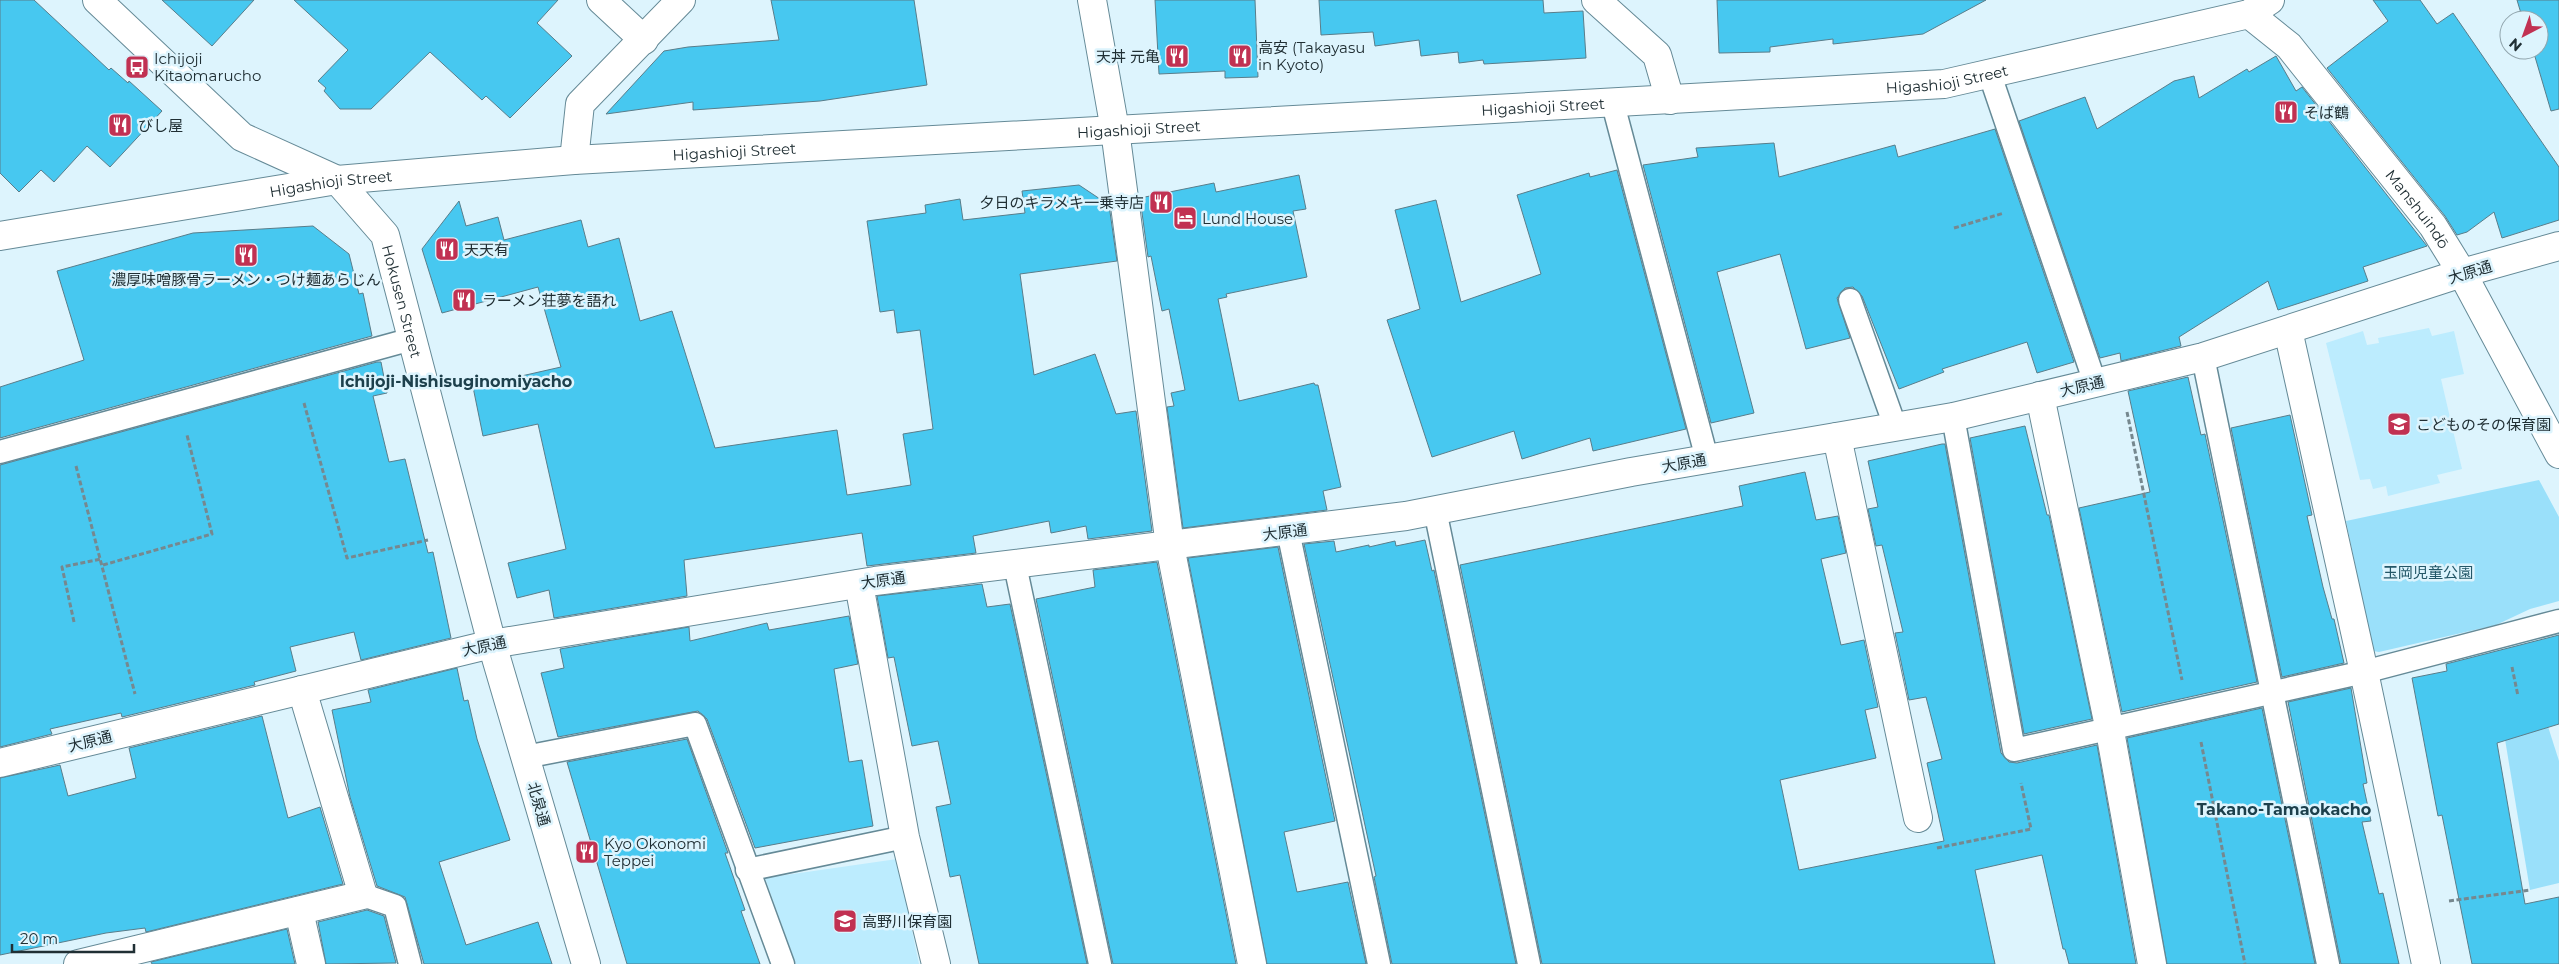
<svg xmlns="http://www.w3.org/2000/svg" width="2559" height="964" font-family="Montserrat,'Noto Sans JP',sans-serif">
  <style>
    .built { fill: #bcecfe }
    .green { fill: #9ae0fa }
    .building { fill: #47c8f0; stroke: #597d8a }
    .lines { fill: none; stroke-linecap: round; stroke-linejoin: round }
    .service-casing { stroke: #658a97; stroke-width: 25 }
    .minor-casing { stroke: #658a97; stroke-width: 30 }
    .tertiary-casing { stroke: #658a97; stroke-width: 30 }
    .path { stroke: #76888f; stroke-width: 3; stroke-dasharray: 5 2.5; stroke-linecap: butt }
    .service { stroke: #fff; stroke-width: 22 }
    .minor { stroke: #fff; stroke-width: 28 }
    .tertiary { stroke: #fff; stroke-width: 28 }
    .labels { text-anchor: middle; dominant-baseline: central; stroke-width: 5; stroke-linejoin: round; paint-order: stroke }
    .poi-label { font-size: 15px; fill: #202f34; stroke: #ddf4fd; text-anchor: start }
    .street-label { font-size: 15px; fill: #202f34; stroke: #ddf4fd }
    .park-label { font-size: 15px; fill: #235768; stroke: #ddf4fd }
    .neighbourhood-label { font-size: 16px; font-weight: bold; fill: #1d404c; stroke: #ddf4fd }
  </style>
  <rect width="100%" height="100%" fill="#ddf4fd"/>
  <!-- built -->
  <g class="built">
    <path d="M2429,328L2432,336L2454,331L2464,374L2441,379L2462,469L2437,475L2440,483L2388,496L2386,486L2373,489L2370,479L2360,480L2326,343L2363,331L2367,345L2379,343L2378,338Z"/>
    <path d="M897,859L919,964H796L765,878Z"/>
  </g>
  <!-- green -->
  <g class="green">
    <path d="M2539,480L2559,517V601L2530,609L2496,625L2379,652L2373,651L2346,521Z"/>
    <path d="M2536,689L2559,761V883L2530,890L2499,703Z"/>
  </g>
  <!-- building -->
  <g class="building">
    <path d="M0,0H34L109,70L111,68L128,83L129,81L162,111L110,167L87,146L54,182L41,170L19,192L0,173Z"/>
    <path d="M162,0H254L212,46Z"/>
    <path d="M294,0H558L537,23L572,56L510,118L486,96L482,100L430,52L371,109H340L324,91L326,88L318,81L348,50Z"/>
    <path d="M771,0H914L927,85L820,101L693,110V102L606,114L664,51L688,47L779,40Z"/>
    <path d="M1155,0H1255L1258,77L1225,78V71L1159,74Z"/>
    <path d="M1319,0H1543L1544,13L1583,11L1586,58L1484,64L1483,60L1459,63L1458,52L1421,56L1419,40L1375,46L1373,32L1321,35Z"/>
    <path d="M1717,0H1986L1923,34L1833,44V39L1770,47V52L1719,53Z"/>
    <path d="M2373,0H2420L2437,24L2453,13L2559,167V220L2502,238L2494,212L2467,232L2457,235L2445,216L2327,68L2388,21Z"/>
    <path d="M2517,0H2559V109L2551,111L2533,50H2539V20H2523Z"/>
    <path d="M2276,56L2296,91L2302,87L2427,246L2363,267L2368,281L2278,310L2268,281L2179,337L2181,346L2121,361L2120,353L2100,358L2019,121L2085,97L2097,129L2174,81L2194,76L2199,98L2247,69L2249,72Z"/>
    <path d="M1995,129L2074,362L2037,373L2027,342L1942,369L1944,372L1899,389L1862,296L1853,287L1845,288L1837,298L1850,338L1806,349L1780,254L1717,272L1754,413L1711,423L1643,165L1698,157L1696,148L1774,143L1779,177L1895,145L1898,157Z"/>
    <path d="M1617,170L1686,429L1593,451L1590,438L1522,459L1514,431L1432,457L1387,320L1420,309L1395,210L1436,200L1461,302L1541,274L1517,195L1589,173L1590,177Z"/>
    <path d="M1299,175L1306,209L1293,211L1307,277L1226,294L1227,297L1218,299L1239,401L1314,383L1315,385H1318L1341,487L1323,491L1327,510L1183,528L1167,407L1174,406L1171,393L1185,390L1169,309L1162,311L1151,256L1148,257L1140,198L1214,183L1216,192Z"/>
    <path d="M1079,185L1109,205L1117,261L1020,274L1034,375L1095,354L1116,414L1136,411L1152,531L1088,539L1086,526L1051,533L1049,521L973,536L976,553L867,566L862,533L684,560L687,596L554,618L549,590L517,598L508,563L566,549L538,424L483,436L473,387L561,367L538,287L442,313L422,249L459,201L466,226L498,217L504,240L581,220L588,247L619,238L640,321L672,311L715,448L837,430L847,495L911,485L903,434L933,429L920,330L897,333L894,310L880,312L867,221L926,213L925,205L960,199L963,220L1025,213L1022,191Z"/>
    <path d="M313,226L349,254L359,294L363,293L372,336L0,438V387L84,360L57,271L193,233Z"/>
    <path d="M377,362H381L387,393L373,396L389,462L405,459L428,553L433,552L451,638L361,660L354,632L290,647L296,671L254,682L255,685L122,717L121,713L50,729L52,734L0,747V465Z"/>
    <path d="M2188,377L2201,435L2205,434L2257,682L2122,712L2079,508L2150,492L2128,391Z"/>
    <path d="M2290,415L2312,515L2307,516L2323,587L2332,619H2334L2344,663L2282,677L2231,428Z"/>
    <path d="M2025,426L2047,515H2049L2092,719L2024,734L1970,438Z"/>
    <path d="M1942,444H1945L2001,753L2009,762L2017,763L2097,745L2136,964H2069L2065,949H2063L2042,855L1975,870L1995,964H1542L1460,565L1743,506L1739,486L1805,472L1816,520L1838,516L1846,553L1821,559L1841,645L1864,640L1878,707L1865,710L1876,758L1780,780L1799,870L1944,841L1927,763L1942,759L1926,697L1909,700L1895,633L1903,632L1882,545L1876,546L1868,509L1878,507L1868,461Z"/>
    <path d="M1425,540L1432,571L1434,570L1516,964H1392L1374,877L1376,876L1304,544L1334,541L1336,552L1369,545V547L1395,541L1396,546Z"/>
    <path d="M1278,547L1335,821L1284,832L1297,892L1348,882L1366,964H1267L1188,558Z"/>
    <path d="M1157,562L1236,964H1113L1036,599L1095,587L1093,570Z"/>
    <path d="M982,584L987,607L1010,604L1087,964H979L960,875L950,877L936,807L951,804L938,741L912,746L894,657L888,658L877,596Z"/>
    <path d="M849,616L858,664L834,669L849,762L862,760L873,826L755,848L707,719L698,711L558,737L541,673L564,668L560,649L689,627L690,641L767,623L769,630Z"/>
    <path d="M2559,635V724L2497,743L2525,904L2559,897V964H2472L2442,815L2438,816L2412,678L2447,671L2446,664Z"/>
    <path d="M457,668L464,701L468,700L477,739L510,840L439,862L466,945L538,922L552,964H424L405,897L377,886L350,797L332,710L371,702L368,690Z"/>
    <path d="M2351,688L2367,783L2363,784L2371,821L2362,822L2379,894L2383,893L2399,964H2341L2288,702Z"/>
    <path d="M2262,708L2315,964H2167L2127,738Z"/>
    <path d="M262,716L288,818L320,807L343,884L146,932L145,928L106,933L0,955V778L60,765L68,796L136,778L129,748Z"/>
    <path d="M687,739L728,853H725L745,910L741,911L760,964H627L567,762Z"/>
    <path d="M367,910L384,916L396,963L326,964L318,922Z"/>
    <path d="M287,929L295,964H152L151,962Z"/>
  </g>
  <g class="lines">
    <!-- service casing -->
    <g class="service-casing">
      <g id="service">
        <path d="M1990,75L2095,383"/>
        <path d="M1613,104L1707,459"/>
        <path d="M1850,300L1895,426"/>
        <path d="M2203,357L2328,964"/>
        <path d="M1953,417L2014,750L2364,672L2559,621"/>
        <path d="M0,452L412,339"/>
        <path d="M1435,510L1529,964"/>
        <path d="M1288,531L1379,964"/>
        <path d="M1015,565L1100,964"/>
        <path d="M525,757L695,724L783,964"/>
        <path d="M747,870L905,837"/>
        <path d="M363,895L395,906L410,964"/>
      </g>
    </g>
    <!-- minor casing -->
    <g class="minor-casing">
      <g id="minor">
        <path d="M601,0L644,40"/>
        <path d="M1092,0L1115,130L1170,546L1252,964"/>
        <path d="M1596,0L1657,55L1670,100"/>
        <path id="s1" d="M2249,14L2289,46L2433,226L2462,273"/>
        <path d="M574,160L580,104L681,0"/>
        <path d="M2288,330L2364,672L2426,964"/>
        <path d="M2040,396L2110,731L2152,964"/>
        <path d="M1837,437L1918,818"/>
        <path d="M859,584L905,837L936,964"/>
        <path d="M0,763L492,644L875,581L1406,516L1631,472L1953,417L2203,357L2462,273L2559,246"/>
        <path d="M299,911L311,964"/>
        <path d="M78,964L363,895L302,690"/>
      </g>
    </g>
    <!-- tertiary casing -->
    <g class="tertiary-casing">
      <g id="tertiary">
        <path id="s2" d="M97,0L242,137L337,180L385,235L492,644L586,964"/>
        <path id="s3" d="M0,236L337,180L574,160L1944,84L2249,14L2270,0"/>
        <path d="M2462,273L2559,454"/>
      </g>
    </g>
    <!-- path -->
    <g class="path">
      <path d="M1954,228L2004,213"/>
      <path d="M304,403L347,558L428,540"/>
      <path d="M2127,412L2182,680"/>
      <path d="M76,466L135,694"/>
      <path d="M103,565L212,534L187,435"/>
      <path d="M74,622L62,567L101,559"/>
      <path d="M2512,667L2518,696"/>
      <path d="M2201,742L2245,964"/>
      <path d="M1937,848L2031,829L2021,783"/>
      <path d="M2449,901L2530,890"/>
    </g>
    <!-- service -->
    <use href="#service" class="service"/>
    <!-- minor -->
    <use href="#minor" class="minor"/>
    <!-- tertiary -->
    <use href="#tertiary" class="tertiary"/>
  </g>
  <!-- icons -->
  <defs>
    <g id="restaurant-square" transform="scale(1.25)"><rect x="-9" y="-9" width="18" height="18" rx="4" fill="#c13152" stroke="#ddf4fd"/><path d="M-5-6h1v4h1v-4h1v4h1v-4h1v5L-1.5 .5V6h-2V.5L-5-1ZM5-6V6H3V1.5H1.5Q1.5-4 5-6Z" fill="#fff"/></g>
    <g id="bus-square" transform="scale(1.25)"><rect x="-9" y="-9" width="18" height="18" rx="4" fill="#c13152" stroke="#ddf4fd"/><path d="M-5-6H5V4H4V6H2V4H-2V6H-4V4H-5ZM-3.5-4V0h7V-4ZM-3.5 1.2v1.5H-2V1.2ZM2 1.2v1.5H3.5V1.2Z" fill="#fff"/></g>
    <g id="hotel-square" transform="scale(1.25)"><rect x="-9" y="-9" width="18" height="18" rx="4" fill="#c13152" stroke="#ddf4fd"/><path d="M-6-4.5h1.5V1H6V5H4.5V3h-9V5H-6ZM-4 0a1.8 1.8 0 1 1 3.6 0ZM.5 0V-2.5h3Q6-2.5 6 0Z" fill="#fff"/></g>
    <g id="school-square" transform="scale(1.25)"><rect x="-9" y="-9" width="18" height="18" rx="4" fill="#c13152" stroke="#ddf4fd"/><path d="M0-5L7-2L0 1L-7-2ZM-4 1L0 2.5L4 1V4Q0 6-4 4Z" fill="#fff"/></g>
  </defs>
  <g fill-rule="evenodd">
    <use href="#restaurant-square" x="1177" y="56"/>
    <use href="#restaurant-square" x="1240" y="56"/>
    <use href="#bus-square" x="137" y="67"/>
    <use href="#restaurant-square" x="2286" y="112"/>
    <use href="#restaurant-square" x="120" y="125"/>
    <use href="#restaurant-square" x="1161" y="202"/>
    <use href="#hotel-square" x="1185" y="218"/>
    <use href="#restaurant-square" x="447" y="249"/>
    <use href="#restaurant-square" x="246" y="255"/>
    <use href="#restaurant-square" x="464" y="300"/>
    <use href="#school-square" x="2399" y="424"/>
    <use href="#restaurant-square" x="587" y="852"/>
    <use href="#school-square" x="845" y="921"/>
  </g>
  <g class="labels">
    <!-- poi labels -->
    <g class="poi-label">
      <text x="1258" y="47">高安 (Takayasu<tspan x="1258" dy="17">in Kyoto)</tspan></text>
      <text x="1160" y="56" text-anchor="end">天丼 元亀</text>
      <text x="154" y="58">Ichijoji<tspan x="154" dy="17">Kitaomarucho</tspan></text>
      <text x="2304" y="112">そば鶴</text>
      <text x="138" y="125">びし屋</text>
      <text x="1144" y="202" text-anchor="end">夕日のキラメキ一乗寺店</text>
      <text x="1202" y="218">Lund House</text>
      <text x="464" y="249">天天有</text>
      <text x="246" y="279" text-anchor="middle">濃厚味噌豚骨ラーメン・つけ麺あらじん</text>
      <text x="482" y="300">ラーメン荘夢を語れ</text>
      <text x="2416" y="424">こどものその保育園</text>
      <text x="604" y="843">Kyo Okonomi<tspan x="604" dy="17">Teppei</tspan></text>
      <text x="862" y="921">高野川保育園</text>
    </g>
    <!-- street labels -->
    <g class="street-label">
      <text stroke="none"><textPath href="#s3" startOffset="1955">Higashioji Street</textPath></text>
      <text stroke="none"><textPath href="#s3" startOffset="1550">Higashioji Street</textPath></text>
      <text stroke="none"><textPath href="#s3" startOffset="1145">Higashioji Street</textPath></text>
      <text stroke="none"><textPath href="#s3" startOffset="740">Higashioji Street</textPath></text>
      <text stroke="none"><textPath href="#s3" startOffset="335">Higashioji Street</textPath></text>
      <text stroke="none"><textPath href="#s1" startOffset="259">Manshuindō</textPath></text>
      <text transform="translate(2470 272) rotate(-17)">大原通</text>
      <text stroke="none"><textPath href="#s2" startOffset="445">Hokusen Street</textPath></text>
      <text transform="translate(2082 386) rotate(-13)">大原通</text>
      <text transform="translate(1684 463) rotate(-10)">大原通</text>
      <text transform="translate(1285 532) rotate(-7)">大原通</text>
      <text transform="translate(883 580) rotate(-8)">大原通</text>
      <text transform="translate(484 646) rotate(-12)">大原通</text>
      <text transform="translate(90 741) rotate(-14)">大原通</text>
      <text transform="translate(539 804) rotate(74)">北泉通</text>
    </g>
    <!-- park labels -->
    <g class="park-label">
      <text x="2428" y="572">玉岡児童公園</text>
    </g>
    <!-- neighbourhood labels -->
    <g class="neighbourhood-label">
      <text x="456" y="381">Ichijoji-Nishisuginomiyacho</text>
      <text x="2284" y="809">Takano-Tamaokacho</text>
    </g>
  </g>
  <!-- north arrow -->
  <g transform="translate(2524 35) rotate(221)"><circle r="24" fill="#ddf4fd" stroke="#91a5ad"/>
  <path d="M0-4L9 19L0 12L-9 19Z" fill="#c13152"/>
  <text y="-8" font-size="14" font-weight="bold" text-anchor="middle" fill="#202f34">N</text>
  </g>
  <!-- scale -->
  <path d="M12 944v8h122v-8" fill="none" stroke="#202f34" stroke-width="2.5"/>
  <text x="20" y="944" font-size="15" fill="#202f34" stroke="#ddf4fd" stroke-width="4" paint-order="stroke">20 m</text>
</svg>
